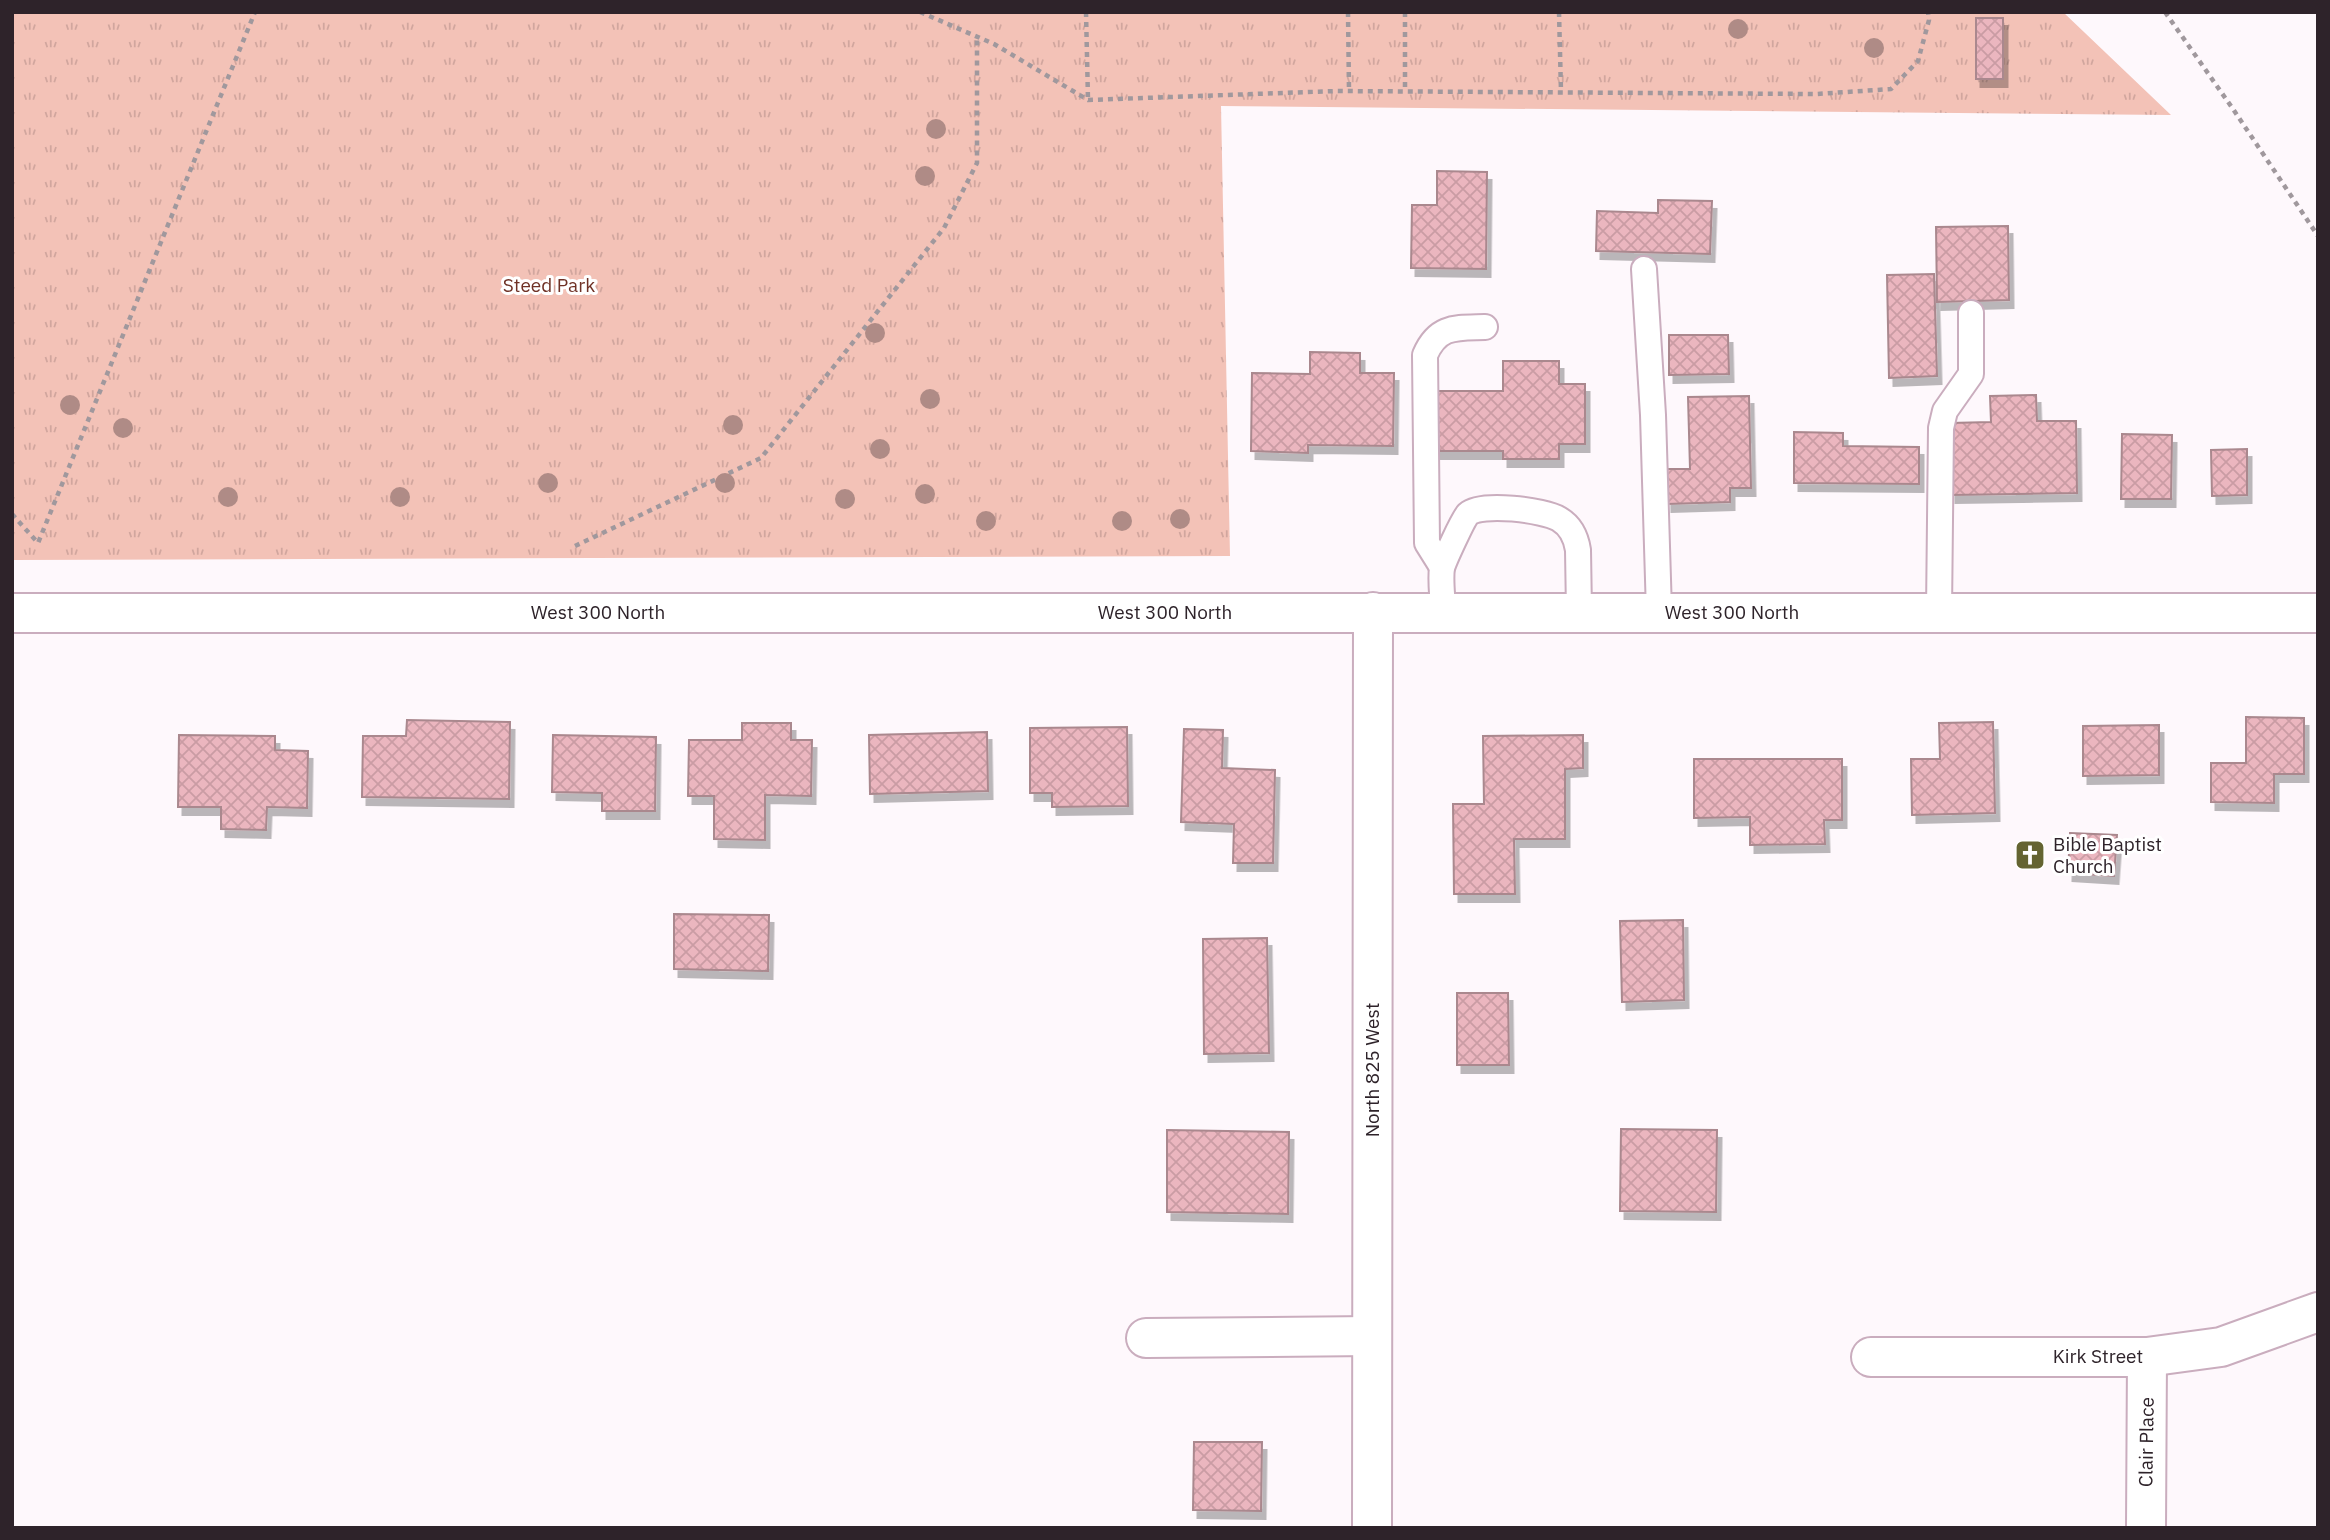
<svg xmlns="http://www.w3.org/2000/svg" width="2330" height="1540" font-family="'IBM Plex Sans',sans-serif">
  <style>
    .park { fill: url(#park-tufts) }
    .building { fill: url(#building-cross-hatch); stroke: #aa888e; stroke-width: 2; filter: url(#shadow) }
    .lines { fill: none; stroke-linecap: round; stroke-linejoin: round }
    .service-casing { stroke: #caadbe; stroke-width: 28 }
    .minor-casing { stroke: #caadbe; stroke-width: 42 }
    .secondary-casing { stroke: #caadbe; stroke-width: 42 }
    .path { stroke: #a0989d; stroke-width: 4.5; stroke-dasharray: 5 5; stroke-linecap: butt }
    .service { stroke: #fff; stroke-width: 24 }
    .minor { stroke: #fff; stroke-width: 38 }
    .secondary { stroke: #fff; stroke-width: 38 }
    .tree { fill: #af8b86 }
    .labels { text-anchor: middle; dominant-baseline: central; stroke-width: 6; stroke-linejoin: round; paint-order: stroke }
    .park-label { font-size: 19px; fill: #6f3125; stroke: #fff }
    .street-label { font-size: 19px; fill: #2e232a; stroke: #fff }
    .poi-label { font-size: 19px; fill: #2e232a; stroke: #fff; text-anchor: start }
  </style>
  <defs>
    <pattern id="park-tufts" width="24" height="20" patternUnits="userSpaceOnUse" patternTransform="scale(1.75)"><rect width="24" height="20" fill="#f3c2b7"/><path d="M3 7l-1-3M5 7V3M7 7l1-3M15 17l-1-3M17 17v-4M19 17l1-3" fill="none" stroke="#d1a69e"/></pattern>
    <pattern id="building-cross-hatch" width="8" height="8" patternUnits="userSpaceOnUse" patternTransform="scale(1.75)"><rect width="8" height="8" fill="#ebb6bf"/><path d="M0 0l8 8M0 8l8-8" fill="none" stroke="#ca9ca4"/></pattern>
    <filter id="shadow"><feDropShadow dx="4.5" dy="8" stdDeviation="0" flood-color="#0004"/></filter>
  </defs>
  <rect width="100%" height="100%" fill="#fef8fc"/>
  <!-- park -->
  <path class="park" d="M12,12H2063L2171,115L1221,106L1230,556L12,560Z"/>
  <!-- building -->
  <g class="building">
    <rect x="1976" y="18" width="27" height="61"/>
    <path d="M1437,171L1487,172L1486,269L1411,268L1412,205H1437Z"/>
    <path d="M1658,200L1712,201L1710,254L1596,251L1597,211L1658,213Z"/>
    <path d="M2008,226L2009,300L1937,302L1936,227Z"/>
    <path d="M1934,274L1937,376L1889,378L1887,275Z"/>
    <path d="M1669,335H1728L1729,374L1669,375Z"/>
    <path d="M1310,352L1360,353V373H1394L1393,446L1308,445V453L1251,451L1252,373L1310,374Z"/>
    <path d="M1503,361H1559V384H1585V444H1559V459H1503V451H1433V391H1503Z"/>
    <path d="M2036,395L2037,421H2076L2077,493L1951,495L1950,423L1991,422L1990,396Z"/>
    <path d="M1749,396L1751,488H1730V502L1667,504L1666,469H1690L1688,397Z"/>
    <path d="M1794,432L1843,433V446L1919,447V484L1794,483Z"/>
    <path d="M2122,434L2172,435L2171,499H2121Z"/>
    <path d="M2247,449V495L2212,496L2211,450Z"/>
    <path d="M2246,717L2304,718V774H2274V803L2211,802V763H2246Z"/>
    <path d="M407,720L510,722L509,799L362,797L363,736H406Z"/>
    <path d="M1993,722L1995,813L1912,815L1911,759H1940L1939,723Z"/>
    <path d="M742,723H791V740H812L811,796L765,795V840L714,839V796H688L689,740H742Z"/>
    <path d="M2159,725V775L2083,776V726Z"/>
    <path d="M1127,727L1128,806L1052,807V793H1030V728Z"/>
    <path d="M1184,729L1223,730L1222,768L1275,770L1273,863H1233L1234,824L1181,822Z"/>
    <path d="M987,732L988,791L870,794L869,735Z"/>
    <path d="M179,735L275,736V750L308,751L307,808L267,807L266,830L221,829V807H178Z"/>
    <path d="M553,735L656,737L655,811H602V793L552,792Z"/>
    <path d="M1583,735V768L1565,769V839H1514L1515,894H1454L1453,804H1484L1483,736Z"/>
    <path d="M1694,759H1842V820H1824L1825,844L1750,845V817L1694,818Z"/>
    <path d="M2070,833L2117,835L2114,876L2068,873Z"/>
    <path d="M674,914L769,915L768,971L674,969Z"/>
    <path d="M1683,920L1684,1000L1622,1002L1620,921Z"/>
    <path d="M1267,938L1269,1053L1204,1054L1203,939Z"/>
    <path d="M1457,993H1508L1509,1065H1457Z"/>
    <path d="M1621,1129L1717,1130L1716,1212L1620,1211Z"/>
    <path d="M1167,1130L1289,1132L1288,1214L1167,1212Z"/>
    <path d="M1194,1442H1262L1261,1511L1193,1510Z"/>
  </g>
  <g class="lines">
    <!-- service casing -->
    <g class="service-casing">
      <g id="service">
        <path d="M1644,269L1653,415L1659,612"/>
        <path d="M1442,567L1427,543L1425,355C1438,325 1456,328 1485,327"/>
        <path d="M1443,612C1443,599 1440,581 1442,568C1444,561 1463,519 1468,514C1481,502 1544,510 1559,519C1571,526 1576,537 1578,550L1579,612"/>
        <path d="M1939,612L1941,428L1945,411L1971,374V313"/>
      </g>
    </g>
    <!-- minor casing -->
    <g class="minor-casing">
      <g id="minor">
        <path d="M1146,1338L1372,1336"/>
        <path d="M1871,1357H2147L2221,1347L2318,1312"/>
        <path d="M1372,1528L1373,612"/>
        <path d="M2146,1528L2147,1357"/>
      </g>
    </g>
    <!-- secondary casing -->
    <g class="secondary-casing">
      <path id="secondary" d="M12,613H2318"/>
    </g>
    <!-- path -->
    <g class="path">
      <path d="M920,12L994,44L1088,100L1337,91L1816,94L1891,89L1918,61L1929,20L1928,12"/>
      <path d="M1086,12L1088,100"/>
      <path d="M1348,12L1349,91"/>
      <path d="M1405,12V91"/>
      <path d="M1559,12L1561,92"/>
      <path d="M2165,12L2233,109L2318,236"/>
      <path d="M12,514L38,543L255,12"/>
      <path d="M575,546L761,458L944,228L977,163V37"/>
    </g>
    <!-- service -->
    <use href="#service" class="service"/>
    <!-- minor -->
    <use href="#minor" class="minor"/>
    <!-- secondary -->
    <use href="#secondary" class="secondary"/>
  </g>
  <!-- trees -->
  <g class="tree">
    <circle cx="1738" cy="29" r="10"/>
    <circle cx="1874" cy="48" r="10"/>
    <circle cx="936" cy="129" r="10"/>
    <circle cx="925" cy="176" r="10"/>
    <circle cx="875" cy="333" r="10"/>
    <circle cx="930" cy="399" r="10"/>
    <circle cx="70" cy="405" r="10"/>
    <circle cx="733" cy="425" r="10"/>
    <circle cx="123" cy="428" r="10"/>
    <circle cx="880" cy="449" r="10"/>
    <circle cx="548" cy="483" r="10"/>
    <circle cx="725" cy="483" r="10"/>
    <circle cx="925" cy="494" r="10"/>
    <circle cx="228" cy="497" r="10"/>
    <circle cx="400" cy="497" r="10"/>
    <circle cx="845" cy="499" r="10"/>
    <circle cx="1180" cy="519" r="10"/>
    <circle cx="986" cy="521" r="10"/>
    <circle cx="1122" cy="521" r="10"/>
  </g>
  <!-- icons -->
  <defs>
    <g id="church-square" transform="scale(1.575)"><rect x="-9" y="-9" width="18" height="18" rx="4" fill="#646431" stroke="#fff"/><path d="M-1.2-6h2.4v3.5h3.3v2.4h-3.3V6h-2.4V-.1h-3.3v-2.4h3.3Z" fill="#fff"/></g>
  </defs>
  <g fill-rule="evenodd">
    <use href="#church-square" x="2030" y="855"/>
  </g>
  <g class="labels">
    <!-- park labels -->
    <g class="park-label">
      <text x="549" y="285">Steed Park</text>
    </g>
    <!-- street labels -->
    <g class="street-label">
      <text x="598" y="612">West 300 North</text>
      <text x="1165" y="612">West 300 North</text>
      <text x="1732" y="612">West 300 North</text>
      <text transform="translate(1372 1070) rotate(-90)">North 825 West</text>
      <text x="2098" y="1356">Kirk Street</text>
      <text transform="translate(2146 1442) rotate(-89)">Clair Place</text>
    </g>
    <!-- poi labels -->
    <g class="poi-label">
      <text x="2053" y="844">Bible Baptist<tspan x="2053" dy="22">Church</tspan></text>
    </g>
  </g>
  <!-- border -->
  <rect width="2330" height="1540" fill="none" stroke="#2e232a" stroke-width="28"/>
</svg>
